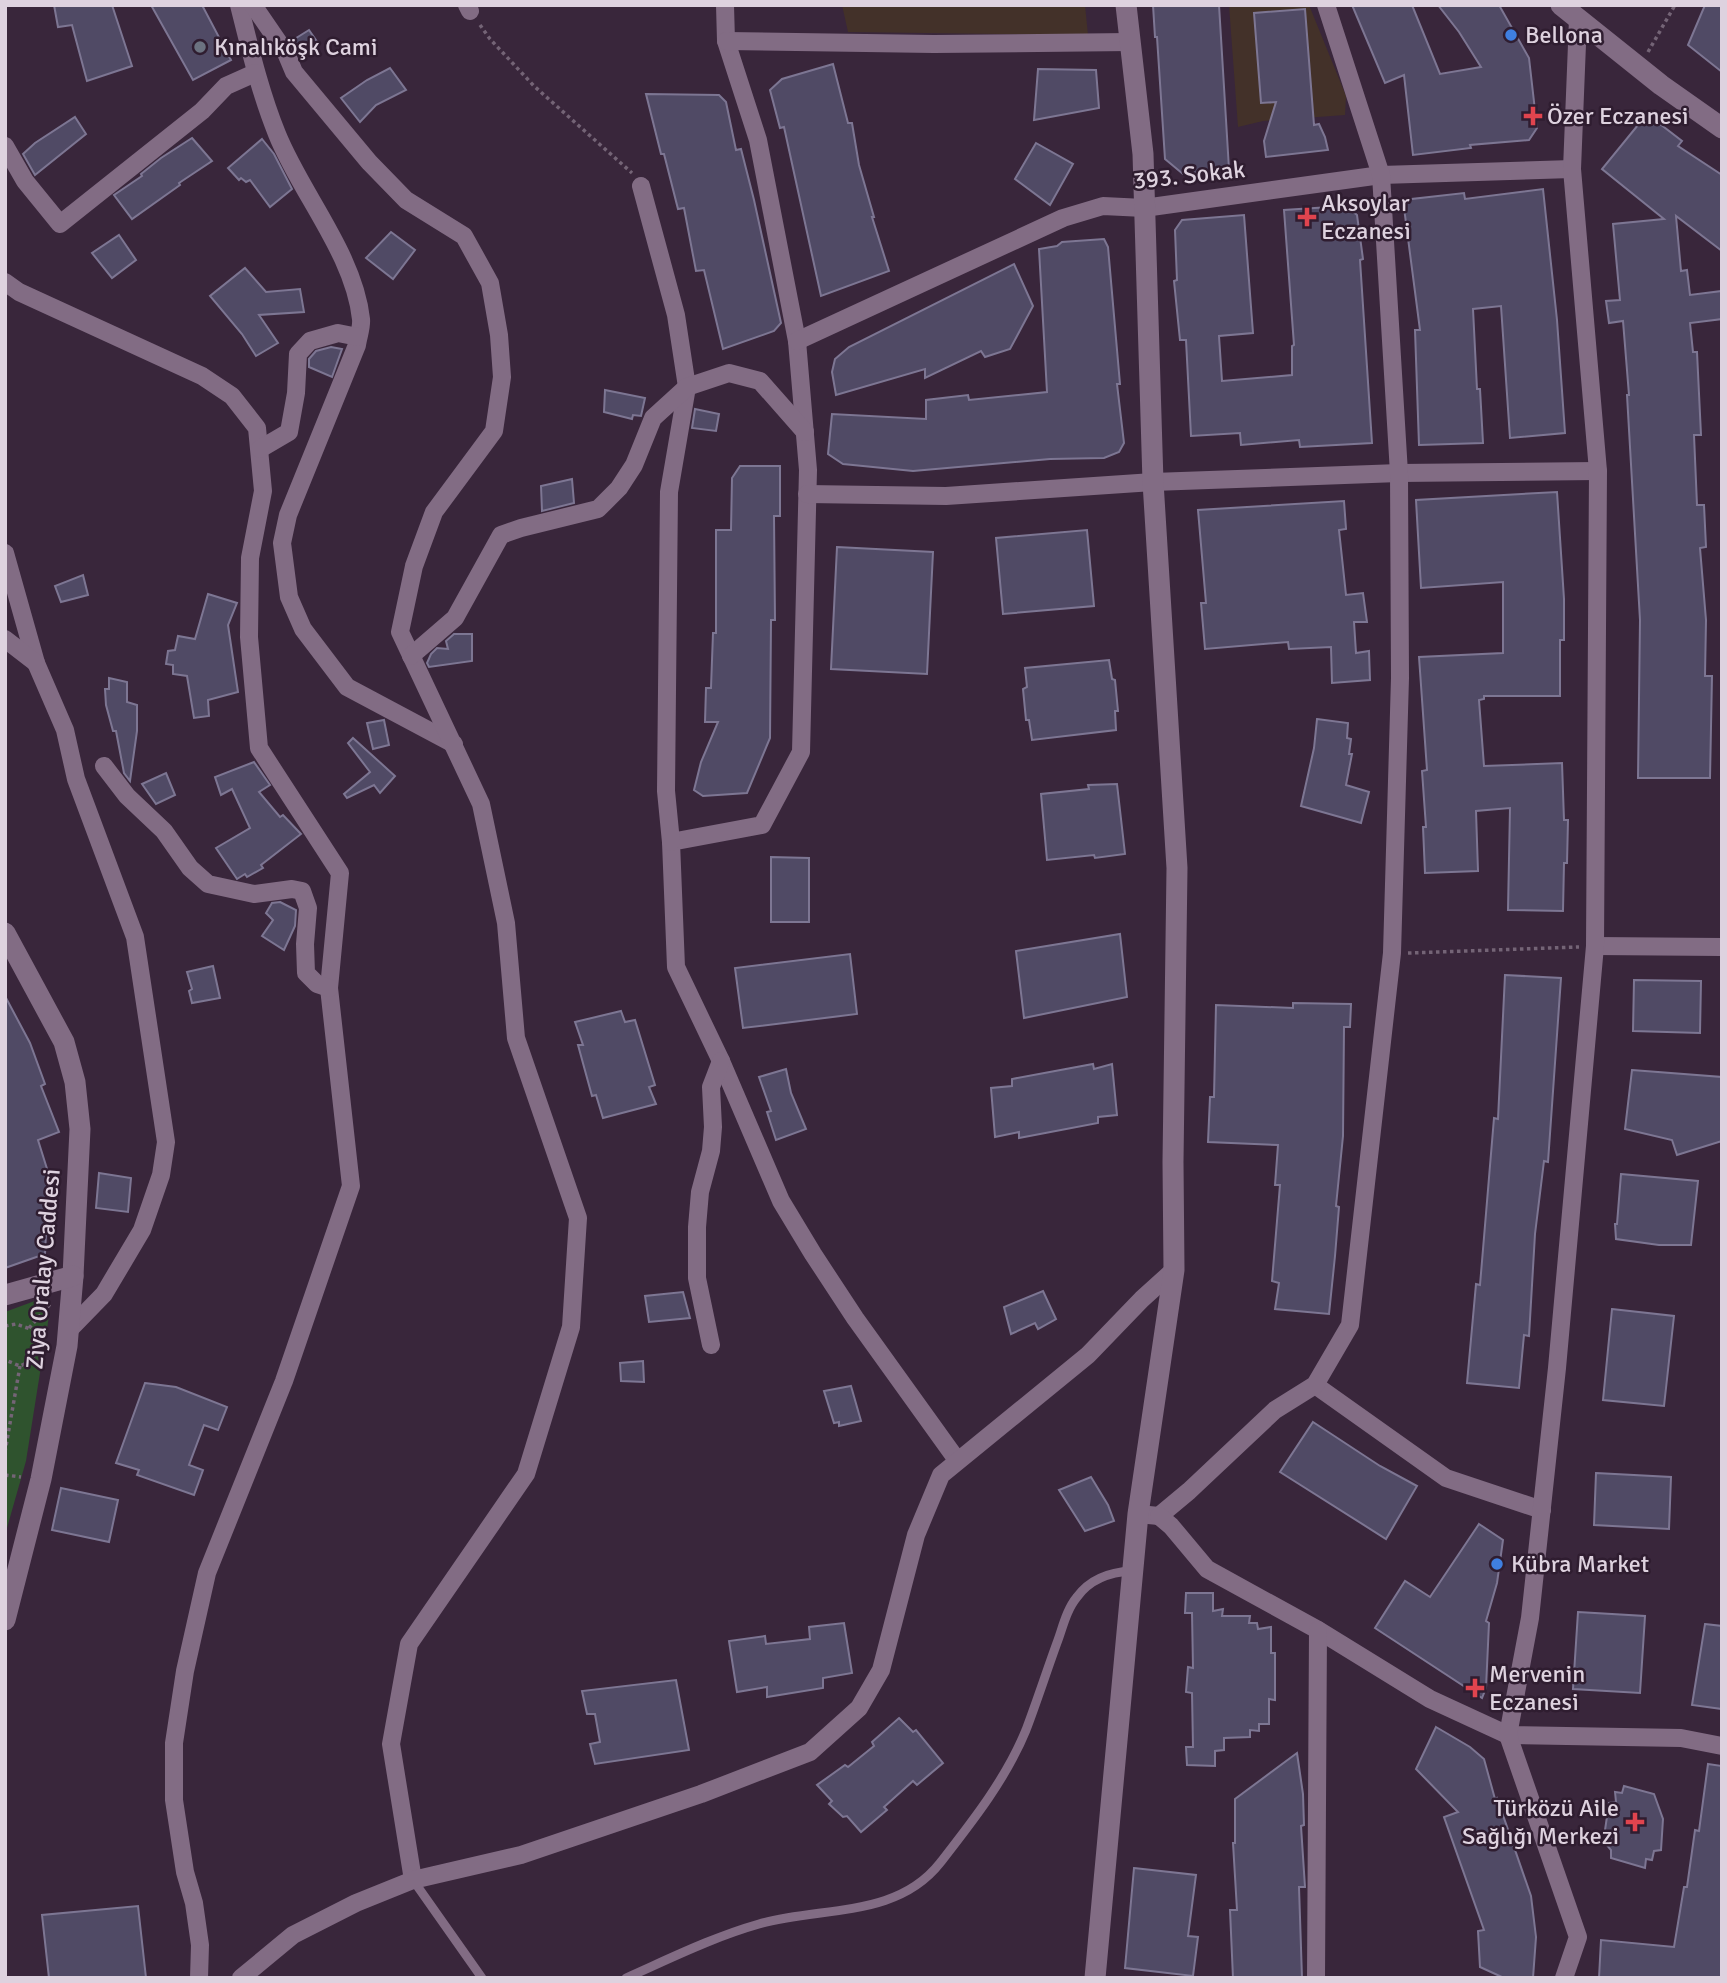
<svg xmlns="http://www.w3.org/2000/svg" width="1727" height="1983" font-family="Signika,sans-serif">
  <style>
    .education { fill: #433129 }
    .green { fill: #2f532e }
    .building { fill: #504a65; stroke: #7d7693; stroke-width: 2 }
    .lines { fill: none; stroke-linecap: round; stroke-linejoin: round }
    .path { stroke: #746476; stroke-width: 3.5; stroke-dasharray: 3.5 3.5; stroke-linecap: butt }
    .lane { stroke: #826c84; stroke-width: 9 }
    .street { stroke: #826c84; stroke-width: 18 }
    .secondary { stroke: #826c84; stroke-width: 21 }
    .shop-dot { fill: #3f7fe0; stroke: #2f1d30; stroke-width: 2.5 }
    .worship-dot { fill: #6b7280; stroke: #2f1d30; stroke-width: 2.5 }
    .health-dot { fill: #e0444e; stroke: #2f1d30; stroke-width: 2.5 }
    .labels { text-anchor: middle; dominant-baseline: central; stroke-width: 5; stroke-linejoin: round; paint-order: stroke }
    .poi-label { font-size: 24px; fill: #ded2df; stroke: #2f1d30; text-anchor: start }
    .street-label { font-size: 24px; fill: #ded2df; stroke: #2f1d30 }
  </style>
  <rect width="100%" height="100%" fill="#39263b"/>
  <!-- education -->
  <g class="education">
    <path d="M842,5H1085L1088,35L848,32Z"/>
    <path d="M1229,5H1309L1346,96L1345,115L1263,121L1238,127Z"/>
  </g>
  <!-- green -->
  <path class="green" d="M40,1299L49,1316L26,1461L5,1535V1312Z"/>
  <!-- building -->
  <g class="building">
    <path d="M54,5H112L132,66L87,81L72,25L58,27Z"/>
    <path d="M151,5H202L231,60L193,80Z"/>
    <path d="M1153,5H1219L1229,169L1183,174L1165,159L1157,37H1155Z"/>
    <path d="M1352,5H1412L1440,74L1481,67L1459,32L1438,5H1499L1529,58L1537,128L1529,140L1470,145L1471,148L1413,155L1404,75L1385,83Z"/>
    <path d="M1705,5H1722V72L1688,45Z"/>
    <path d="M1305,9L1314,125L1319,124L1325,137L1328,150L1266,157L1264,141L1276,102L1261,103L1254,13Z"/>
    <path d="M309,30L318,43L303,54L293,40Z"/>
    <path d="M833,64L848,123H852L859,165L874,217H872L889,271L821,296L784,127L780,128L770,90L782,79Z"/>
    <path d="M390,68L406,90L376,105L360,122L341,98L367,80Z"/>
    <path d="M1038,69L1096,70L1099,108L1034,120Z"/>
    <path d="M646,94L719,95L726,102L736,150L741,149L754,200L781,323L774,331L723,349L704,270L696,271L684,208L678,209L664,154H661Z"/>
    <path d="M1647,114L1682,141L1678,146L1722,175V251L1676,216L1681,271L1687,270L1690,295L1722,291V319L1690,323L1693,352H1697L1701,435H1694L1697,505H1704L1706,547L1700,548L1706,620L1705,676H1712L1710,778H1638L1640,620L1627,395H1629L1623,321L1609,323L1606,301L1620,300L1613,224L1664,219L1602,169Z"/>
    <path d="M75,117L86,134L35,175L23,154L35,143Z"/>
    <path d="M192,138L212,161L179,183L180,185L132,219L114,195L142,176L141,174L161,158Z"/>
    <path d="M262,139L274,154L292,189L270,207L250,180L246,182L241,178L239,180L228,168Z"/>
    <path d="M1036,143L1073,164L1050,205L1015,179Z"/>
    <path d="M1543,189L1557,320L1565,433L1510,438L1501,306L1473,309L1477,389H1480L1483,443L1419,445L1415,330H1420L1403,200L1464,193L1465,199Z"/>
    <path d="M1346,206L1357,215L1363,259L1360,260L1372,443L1300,447L1299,440L1241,445L1240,433L1191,436L1186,340H1180L1174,281L1177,280L1175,230L1182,220L1244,215L1253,333L1219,336L1222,381L1292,375V346L1294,345L1284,210Z"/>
    <path d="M391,232L415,250L393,279L366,258Z"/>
    <path d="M119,235L136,260L112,278L92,253Z"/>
    <path d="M1104,239L1108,247L1120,384H1117L1124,443L1119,452L1104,458L1050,459L913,471L843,464L828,454L832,414L926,419V400L968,395L969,400L1047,392L1039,249L1057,246L1062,242Z"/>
    <path d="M1014,264L1033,306L1010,349L985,357L981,351L925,378V369L836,395L832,372L835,359L849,347Z"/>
    <path d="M245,268L266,292L300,289L304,312L259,315L278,343L256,356L242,334L210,296Z"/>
    <path d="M331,347L342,349L332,377L309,367V359L316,351Z"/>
    <path d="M605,390L645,398L641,416L633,415L632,419L604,412Z"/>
    <path d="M695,409L719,414L716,431L692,428Z"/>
    <path d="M740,466H780V516H774L775,620H771L770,738L747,793L703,796L694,790L701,762L718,722H705L706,688H711L713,633H716V530H731L732,478Z"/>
    <path d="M572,479L574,503L542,511L541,486Z"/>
    <path d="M1557,492L1564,599V640H1560V696H1484V699L1479,700L1484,766L1562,763L1564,820H1568L1567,863H1564L1563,911L1508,910L1510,808L1476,811L1478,871L1425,873L1423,827H1426L1422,771L1427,770L1419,657L1503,653V582L1421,588L1416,500Z"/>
    <path d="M1344,501L1346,529L1339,530L1346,595L1363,593L1367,622H1354L1356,653L1369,651L1370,680L1332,683L1331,647L1289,649L1288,642L1205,649L1201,603H1206L1198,510Z"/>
    <path d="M1087,530L1094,606L1003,614L996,538Z"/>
    <path d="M837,547L933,552L927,674L831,669Z"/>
    <path d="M83,575L88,595L61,602L55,586Z"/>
    <path d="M208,594L237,603L228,625L238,692L208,700L209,716L194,718L187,676L173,674V665L166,664L168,651L175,650L178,636L195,639Z"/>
    <path d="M454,634H472V661L429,667L427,663L431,654L437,648L448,649L446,641Z"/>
    <path d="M1109,660L1112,679L1115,680L1118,711H1115L1116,730L1032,740L1029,720H1026L1023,689L1027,687L1025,668Z"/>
    <path d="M109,678L127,682V702L137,705V731L130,781L124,773L116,731H113L106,705L105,689H109Z"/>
    <path d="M1317,719L1348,723L1347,738L1351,739L1349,754H1352L1346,785L1369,792L1361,823L1301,806L1314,748Z"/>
    <path d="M384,720L389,745L373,749L367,723Z"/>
    <path d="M353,738L395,776L380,793L374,785L347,798L344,794L370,772L348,743Z"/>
    <path d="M254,762L270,785L259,792L280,817L283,815L301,834L261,865L263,868L247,877L245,874L237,879L216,848L250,828L232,789L221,795L215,777Z"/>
    <path d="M166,773L175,795L156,804L142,784Z"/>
    <path d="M1117,784L1125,854L1095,858L1094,855L1047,860L1041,794L1089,789L1088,785Z"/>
    <path d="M771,857L809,858V922H771Z"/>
    <path d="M280,902L296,910L295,926L284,950L262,936L273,920L266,913L272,903Z"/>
    <path d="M1120,934L1127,997L1024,1018L1016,951Z"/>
    <path d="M850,954L857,1014L743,1028L735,968Z"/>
    <path d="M213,966L220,998L192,1003L189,991L192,989L187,972Z"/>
    <path d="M1505,975L1561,978L1548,1162L1544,1161L1535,1234L1529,1336L1524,1335L1519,1388L1467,1383L1476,1284L1480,1285L1494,1118L1498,1119Z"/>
    <path d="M1634,980L1701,981L1700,1033L1633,1031Z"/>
    <path d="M5,996L30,1043L45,1084L41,1086L59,1132L38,1140L54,1191L48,1193L45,1254L5,1268Z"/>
    <path d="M1293,1003L1351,1004L1350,1027H1344L1343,1136L1336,1206L1339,1207L1335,1256L1329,1314L1275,1309L1279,1283L1272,1281L1280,1185H1275L1278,1145L1208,1142L1210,1097H1214L1216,1005L1293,1008Z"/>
    <path d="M621,1011L625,1022L635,1020L655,1085L649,1087L656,1104L603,1118L596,1095L592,1096L578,1045H583L575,1022Z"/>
    <path d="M1093,1064L1094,1069L1112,1064L1117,1115L1098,1117V1123L1019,1138V1132L995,1137L991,1088L1012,1086V1079Z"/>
    <path d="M786,1069L791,1093L806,1129L776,1140L767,1112L771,1111L759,1077Z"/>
    <path d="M1632,1070L1722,1077V1141L1677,1155L1672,1140L1625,1129Z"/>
    <path d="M99,1173L131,1178L128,1212L96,1208Z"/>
    <path d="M1621,1174L1698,1181L1691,1245H1659L1616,1239L1615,1224H1617Z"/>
    <path d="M1043,1291L1056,1319L1038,1329L1035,1323L1011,1334L1004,1307Z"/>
    <path d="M683,1292L690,1318L649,1322L645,1296Z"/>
    <path d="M1612,1309L1674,1316L1664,1406L1603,1400Z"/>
    <path d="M643,1361L644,1382L621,1381L620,1363Z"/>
    <path d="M145,1383L176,1387L227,1407L218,1430L204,1425L189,1465L203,1470L194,1495L137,1475L139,1470L116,1463Z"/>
    <path d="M851,1386L861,1421L839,1426V1422L834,1423L824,1391Z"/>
    <path d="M1313,1422L1380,1466L1417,1486L1386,1539L1280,1472Z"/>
    <path d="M1596,1473L1671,1477L1669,1529L1594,1525Z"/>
    <path d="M1091,1477L1108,1505L1114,1521L1085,1531L1059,1490Z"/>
    <path d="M61,1488L118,1500L109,1542L52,1530Z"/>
    <path d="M1479,1524L1503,1540L1497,1583L1486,1621L1489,1623L1486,1688L1482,1698L1375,1628L1405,1581L1430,1597Z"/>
    <path d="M1186,1593H1213V1611L1223,1609L1222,1616H1250L1249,1623H1257L1258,1629L1271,1627V1653H1275V1700L1269,1699V1724H1259V1731L1250,1730V1737L1224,1738V1750L1215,1751V1766L1187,1765L1186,1747H1193L1192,1693L1186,1692L1188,1667L1193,1668L1192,1613H1185Z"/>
    <path d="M1578,1612L1645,1616L1640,1693L1573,1689Z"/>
    <path d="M844,1623L852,1673L823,1678V1688L767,1697V1687L737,1692L729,1641L765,1636L766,1644L810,1639L809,1627Z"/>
    <path d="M1705,1624L1722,1626V1709L1692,1705Z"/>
    <path d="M676,1680L689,1750L595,1764L590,1744L600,1742L595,1714H587L582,1691Z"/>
    <path d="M899,1718L913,1732L916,1730L943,1763L917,1785L913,1781L884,1807L887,1810L861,1832L847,1816L843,1817L829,1804L832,1801L817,1785L845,1765L848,1767L874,1746L872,1742Z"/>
    <path d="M1436,1727L1470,1747L1484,1759L1495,1799L1497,1798L1531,1896L1536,1937L1533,1978H1504L1480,1967L1478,1931L1484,1930L1444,1817L1458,1812L1416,1769Z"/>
    <path d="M1297,1753L1303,1794L1304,1825L1301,1826L1305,1887H1299L1302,1978H1233L1230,1910H1237L1233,1843H1235V1799Z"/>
    <path d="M1708,1764L1722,1766V1978H1599L1601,1940L1674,1947L1684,1887H1687L1695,1830L1699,1831Z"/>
    <path d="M1624,1786L1654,1794L1663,1819L1661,1850L1654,1851L1652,1860L1646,1859L1645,1868L1611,1858V1850L1606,1844L1605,1830L1609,1803L1616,1802L1615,1792L1622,1793Z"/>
    <path d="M1134,1868L1196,1875L1188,1936L1198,1937L1193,1976L1125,1968Z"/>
    <path d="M138,1906L146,1978H49L42,1915Z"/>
  </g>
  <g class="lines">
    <!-- path -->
    <g class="path">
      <path d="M480,25L490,39L534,86L632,173"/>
      <path d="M1648,52L1675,5"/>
      <path d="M1408,953L1579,947"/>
      <path d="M5,1326L16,1324L33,1330L39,1348L29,1362L20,1366L5,1360"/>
      <path d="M29,1328L51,1303"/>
      <path d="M5,1452L20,1366"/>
      <path d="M5,1475L21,1477"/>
    </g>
    <!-- lane -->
    <g class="lane">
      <path d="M413,1880L482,1978"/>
      <path d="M626,1978C669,1959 713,1937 759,1924C820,1906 896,1919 940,1863C972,1822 1006,1779 1026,1730C1037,1701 1047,1670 1058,1640C1063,1626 1067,1609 1077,1597C1090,1579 1110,1572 1132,1571"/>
    </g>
    <!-- street -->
    <g class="street">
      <path d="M239,5C250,49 260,92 277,134C301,194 354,254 361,319C362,327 358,337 357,345L288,515L282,543L289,597L303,629L347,687L454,744"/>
      <path d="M253,5L286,53L294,72L369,162L406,200L464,236L490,283L499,335L502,377L494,431L434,512L414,566L400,632L481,804L506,923L516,1038L578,1218L571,1327L526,1474L409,1644L391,1744L413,1880"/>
      <path d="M467,5L470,11"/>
      <path d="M725,5L726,41L758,140L797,341L808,470L801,752L762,825L671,842L676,967L721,1061L781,1201L813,1254L855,1318L957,1460"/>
      <path d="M726,41L934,44L1130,42"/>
      <path d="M5,146L25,181L60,224L202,111L226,86L255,73"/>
      <path d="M641,186L676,315L687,387L669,492L666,791L671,842"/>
      <path d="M5,282L19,292L202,376L232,396L257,428L263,491L250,558L249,637L259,748L340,873L329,988L351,1186L284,1381L207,1573L185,1671L174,1743V1800L185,1872L194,1903L200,1945L199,1978"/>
      <path d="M797,341L1063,218L1103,206L1144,208L1381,175L1572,169"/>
      <path d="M260,449L289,432L296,393L298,354L310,341L338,333L358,337"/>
      <path d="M807,494L946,496L1153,482L1399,473L1598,471"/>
      <path d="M5,553L36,663L65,730L76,779L135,937L166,1142L161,1175L142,1230L104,1294L68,1331"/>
      <path d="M5,639L36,663"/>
      <path d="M411,656L455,618L501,535L521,528L598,509L619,488L634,465L653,418L687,387L729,373L760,381L805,432"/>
      <path d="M104,766L127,796L164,831L190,868L208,884L254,894L292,889L302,891L308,908L305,944L306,973L317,984L329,988"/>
      <path d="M1595,946L1722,947"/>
      <path d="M711,1345L697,1278V1227L700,1192L711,1151L713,1127L711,1087L721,1061"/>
      <path d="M1315,1385L1446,1478L1542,1510"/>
      <path d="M1138,1514L1159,1516L1189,1491L1275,1410L1315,1385L1350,1325L1392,953L1400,678L1399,473L1381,175L1326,5"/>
      <path d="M1159,1516L1171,1526L1207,1569L1318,1630L1430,1699L1508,1735L1681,1738L1722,1746"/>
      <path d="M241,1978L293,1935L356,1903L413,1880L521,1855L701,1794L810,1752L859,1708L881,1670L916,1535L941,1475L1088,1355L1142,1299L1174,1270"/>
      <path d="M1316,1978L1318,1630"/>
      <path d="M1564,1978L1578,1937L1508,1735L1530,1618L1557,1368L1595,946L1598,471L1572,169L1578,19"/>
    </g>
    <!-- secondary -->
    <g class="secondary">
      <path d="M1561,5L1661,85L1722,128"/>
      <path d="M5,933L64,1042L75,1082L80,1129L73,1276L67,1346L41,1479L5,1620"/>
      <path d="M5,1295L73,1276"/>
      <path d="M1095,1978L1138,1514L1174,1270L1173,1162L1177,868L1153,482L1143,154L1126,5"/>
    </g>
  </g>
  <!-- markers -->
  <g class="shop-dot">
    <circle cx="1511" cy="35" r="7"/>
    <circle cx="1497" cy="1564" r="7"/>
  </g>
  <circle class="worship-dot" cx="200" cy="47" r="7"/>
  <g class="health-dot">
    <path d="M1529.5 105.5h7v7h7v7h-7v7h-7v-7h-7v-7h7z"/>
    <path d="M1303.5 206.5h7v7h7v7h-7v7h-7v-7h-7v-7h7z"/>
    <path d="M1471.5 1677.5h7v7h7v7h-7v7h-7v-7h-7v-7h7z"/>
    <path d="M1631.5 1811.5h7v7h7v7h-7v7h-7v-7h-7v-7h7z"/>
  </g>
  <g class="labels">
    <!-- poi labels -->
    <g class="poi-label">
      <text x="1525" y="35">Bellona</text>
      <text x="214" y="47">Kınalıköşk Cami</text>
      <text x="1547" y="116">Özer Eczanesi</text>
      <text x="1321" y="203">Aksoylar<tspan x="1321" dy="28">Eczanesi</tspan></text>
      <text x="1511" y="1564">Kübra Market</text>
      <text x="1489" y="1674">Mervenin<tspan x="1489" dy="28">Eczanesi</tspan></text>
      <text x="1619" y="1808" text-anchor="end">Türközü Aile<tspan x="1619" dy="28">Sağlığı Merkezi</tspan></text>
    </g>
    <!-- street labels -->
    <g class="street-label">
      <text transform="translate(1189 175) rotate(-6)">393. Sokak</text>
      <text transform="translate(43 1269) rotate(-85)">Ziya Oralay Caddesi</text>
    </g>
  </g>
  <!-- border -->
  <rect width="1727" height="1983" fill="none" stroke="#ded2df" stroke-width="14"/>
</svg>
